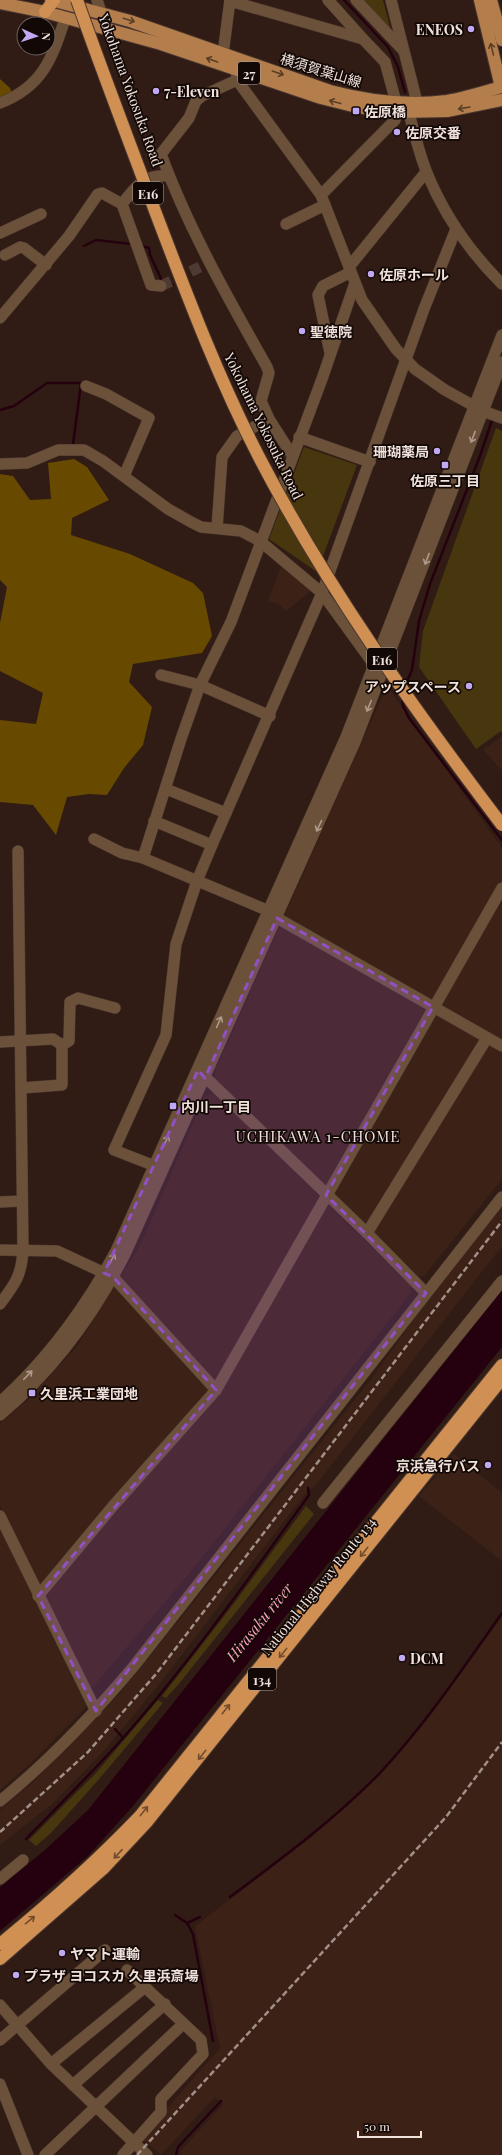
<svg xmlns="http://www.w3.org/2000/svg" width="502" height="2155" font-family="'Playfair Display','Noto Sans JP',serif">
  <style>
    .built { fill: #3c2116 }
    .green { fill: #48360e }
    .forest { fill: #674a00 }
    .water { fill: #25010f }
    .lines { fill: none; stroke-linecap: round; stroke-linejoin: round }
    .stream { stroke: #25010f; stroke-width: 2.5 }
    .minor-tunnel { stroke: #4d3a32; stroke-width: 11; stroke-dasharray: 11 5.5; stroke-linecap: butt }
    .minor-casing { stroke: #4b3830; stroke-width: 12 }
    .major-casing { stroke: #4b3830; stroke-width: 14 }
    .highway-casing { stroke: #4b3830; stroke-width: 14 }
    .minor { stroke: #6b5139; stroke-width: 11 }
    .major { stroke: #b47e4c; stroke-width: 12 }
    .highway { stroke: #d19053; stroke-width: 12 }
    .rail { stroke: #a19089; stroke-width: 2.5; stroke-dasharray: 6 3; stroke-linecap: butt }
    .highway-bridge-casing { stroke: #4b3830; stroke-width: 14; stroke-linecap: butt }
    .highway-bridge { stroke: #d19053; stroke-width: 12 }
    .oneway { stroke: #5b3e26 }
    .oneway2 { stroke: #ae998a }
    .oneway3 { stroke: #724c2c }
    .marked { fill: #9250c5; fill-opacity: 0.2; stroke: #9250c5; stroke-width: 3; stroke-dasharray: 8 5; stroke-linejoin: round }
    .poi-dot { fill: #c0a8f3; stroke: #120906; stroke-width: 1.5 }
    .labels { text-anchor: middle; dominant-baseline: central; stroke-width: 3.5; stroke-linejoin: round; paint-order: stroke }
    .shield { fill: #120906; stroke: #ada09b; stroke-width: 1 }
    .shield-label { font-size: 13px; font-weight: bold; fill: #f0e1db }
    .poi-label { font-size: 14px; font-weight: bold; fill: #f0e1db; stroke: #120906; text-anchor: start }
    .street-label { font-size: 14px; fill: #f0e1db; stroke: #120906 }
    .neighbourhood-label { font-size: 15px; letter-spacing: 1px; fill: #f0e1db; stroke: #120906 }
    .water-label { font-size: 15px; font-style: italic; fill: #fba0bb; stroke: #120906 }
  </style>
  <rect width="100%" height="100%" fill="#301c14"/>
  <!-- built -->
  <g class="built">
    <path d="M282,564L313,589L286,611L278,604L268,601Z"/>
    <path d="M387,686L502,848V1179L424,1276H418L215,1081V1071Z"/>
    <path d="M502,736V771L483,750Z"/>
    <path d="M214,1093L411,1286V1293L188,1575L92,1688L90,1687L62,1635L0,1506V1423L29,1399L77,1346L141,1244L205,1095Z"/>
    <path d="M502,1206V1246L315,1486L305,1494L158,1686L102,1753L52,1804L0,1845V1810L32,1783L119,1694L196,1599L372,1378L426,1302Z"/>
    <path d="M454,1454L502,1493V1561L419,1496Z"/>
    <path d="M0,1528L87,1706L34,1760L0,1790Z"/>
    <path d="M502,1617V2155H180L181,2151L223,2104L215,2097L161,2155L141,2138L220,2048L195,1926L313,1836L384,1771L431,1715Z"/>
  </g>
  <!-- green -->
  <g class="green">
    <path d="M363,0H383L391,31Z"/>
    <path d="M496,428L502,431V732L501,731L476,749L419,667L423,631Z"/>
    <path d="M304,447L357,465L317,572L269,539Z"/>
    <path d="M306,1506L314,1514L178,1685L166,1698L162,1696L235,1602Z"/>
    <path d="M158,1700L163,1703L100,1778L51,1833L36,1846L29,1840L96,1773Z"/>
  </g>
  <!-- forest -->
  <g class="forest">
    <path d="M0,79L10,88L14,102L0,104Z"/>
    <path d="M74,459L87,467L109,500L72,518L71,535L130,554L193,583L203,593L212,636L202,653L133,664L129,682L152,707L143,745L124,768L107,795L89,794L67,797L56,835L33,805L0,802V720L36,724L43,693L0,671V623L7,587L0,580V474L13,476L30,500L51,499L48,463Z"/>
  </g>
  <!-- water -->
  <path class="water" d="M502,1290V1347L133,1806L88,1856L0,1931V1887L46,1849L88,1810Z"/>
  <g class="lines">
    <!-- stream -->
    <g class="stream">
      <path d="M344,0L388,47L398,67L405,92"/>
      <path d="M84,246L96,240L132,244"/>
      <path d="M141,246L149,248L150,255L163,283L173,285"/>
      <path d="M0,410L14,406L47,383H81L73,445"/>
      <path d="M405,686L412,670L419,621L430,584L480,456L492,420"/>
      <path d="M402,697L403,706L409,718L502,840"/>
      <path d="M115,1729L123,1738"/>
      <path d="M26,1839C58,1806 92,1773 123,1738C190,1662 249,1578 309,1495L308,1488"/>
      <path d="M230,1897C281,1859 334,1820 379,1774C425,1725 463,1668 502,1613"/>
      <path d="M175,1915L187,1923L193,1934L213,2041"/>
      <path d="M187,1923L200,1917"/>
      <path d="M176,2155L178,2147L221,2101"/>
    </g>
    <!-- minor-tunnel -->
    <path class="minor-tunnel" d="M161,286L200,267"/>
    <!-- minor casing -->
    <g class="minor-casing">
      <g id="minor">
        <path d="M97,0L101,12"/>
        <path d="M328,0L363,39"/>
        <path d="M356,0L403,50"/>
        <path d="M391,0L417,102"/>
        <path d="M230,1L363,39L385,62L396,102L397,112L395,120L321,195"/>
        <path d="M223,54L230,0"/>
        <path d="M236,68L237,80L321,195L362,300L396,349L415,369L445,390L483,411L502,418"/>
        <path d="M237,80L202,96L196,101L189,118L161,154C188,228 228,298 267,367L269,373L261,401L269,419L292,455"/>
        <path d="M0,103C42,87 52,59 65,19"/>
        <path d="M406,103C413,126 418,151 427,173C444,215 470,252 502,284"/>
        <path d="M122,204C137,185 144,174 169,176"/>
        <path d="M286,224L325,205"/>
        <path d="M0,233L41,214"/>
        <path d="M5,255L20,247L24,248L46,265"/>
        <path d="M349,267L426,172"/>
        <path d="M0,318L69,236L98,194L102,193L122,204L151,285L161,286"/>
        <path d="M330,353L318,295L323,286L351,272"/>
        <path d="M86,386L106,394L149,418L124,476"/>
        <path d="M299,437L370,462"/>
        <path d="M0,464L27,463L58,450H84L103,461L168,509L191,522L201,527L241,531L260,541L322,593L375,666L380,668"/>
        <path d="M217,528L222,457L237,436L269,419"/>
        <path d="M161,675L200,685L270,716"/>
        <path d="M166,789L226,813"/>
        <path d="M154,821L212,845"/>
        <path d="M94,839L122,853L143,858L269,911L277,918L502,1046"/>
        <path d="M143,858L181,739L200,685L231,622L322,379L355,283"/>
        <path d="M0,1042L53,1039L62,1045V1085L21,1088"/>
        <path d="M62,1045L69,1041L70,1002L78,998L115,1008"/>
        <path d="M201,1073L367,1233L426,1293"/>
        <path d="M160,1168L114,1150L166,1035L176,944L197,881L212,845L322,593L424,309L456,229"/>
        <path d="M0,1202L22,1201"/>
        <path d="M367,1233L487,1038"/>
        <path d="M0,1250L57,1251L113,1277L216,1390"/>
        <path d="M0,1304C15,1284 22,1275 23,1249L18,851"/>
        <path d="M0,1402C48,1359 85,1308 116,1251L346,737L502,335"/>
        <path d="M0,1415C53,1371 94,1315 125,1254L355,742L502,362"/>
        <path d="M323,1503L502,1281"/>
        <path d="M0,1516L96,1711"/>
        <path d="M38,1596L113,1506L216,1390L502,888"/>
        <path d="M0,1801C49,1761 93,1715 134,1666L502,1197"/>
        <path d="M0,1879L23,1860"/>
        <path d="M0,2005L51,2064L147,2155"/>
        <path d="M0,2040L105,1950"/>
        <path d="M51,2064L145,1987"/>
        <path d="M0,2084L28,2155"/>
        <path d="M73,2085L165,2004"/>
        <path d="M45,2155L183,2024"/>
        <path d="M123,2155L161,2112V2099L203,2054L201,2040L127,1970"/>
      </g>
    </g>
    <!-- major casing -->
    <g class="major-casing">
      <g id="major">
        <path d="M51,0L130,21L330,91C368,101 408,106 447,101C465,98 484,92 501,87L480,0"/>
        <path d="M491,0L502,40"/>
        <path d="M0,3L45,12L161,44L321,98L357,107L397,112L447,111L502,100"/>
      </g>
    </g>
    <!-- highway casing -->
    <g class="highway-casing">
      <g id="highway">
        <path d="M45,12L54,0"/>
        <path d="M0,1944C49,1904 96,1862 140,1816L502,1365"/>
        <path d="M0,1959L104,1868L146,1823L502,1379"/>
      </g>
    </g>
    <!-- minor -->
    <use href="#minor" class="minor"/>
    <!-- major -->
    <use href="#major" class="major"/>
    <!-- highway -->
    <use href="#highway" class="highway"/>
    <!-- rail -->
    <g class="rail">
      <path d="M0,1832L88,1752L156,1674L502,1221"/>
      <path d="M137,2155L446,1817L502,1742"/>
    </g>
    <!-- highway-bridge casing -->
    <g class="highway-bridge-casing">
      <path id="highway-bridge" d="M77,0C102,71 129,141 155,211C187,295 218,378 259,457C327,588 414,709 502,825"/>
    </g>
    <!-- highway-bridge -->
    <use href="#highway-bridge" class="highway-bridge"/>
  </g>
  <!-- one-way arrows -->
  <defs><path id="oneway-shaft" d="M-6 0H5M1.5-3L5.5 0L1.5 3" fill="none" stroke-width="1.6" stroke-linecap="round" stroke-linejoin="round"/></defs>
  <g class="oneway">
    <use href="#oneway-shaft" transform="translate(129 20) rotate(17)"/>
    <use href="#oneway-shaft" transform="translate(492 49) rotate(-104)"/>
    <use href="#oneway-shaft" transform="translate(212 60) rotate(-161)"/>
    <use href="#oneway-shaft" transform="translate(278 73) rotate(19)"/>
    <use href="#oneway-shaft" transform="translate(335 102) rotate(-165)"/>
    <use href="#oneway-shaft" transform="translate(464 108) rotate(170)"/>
  </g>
  <g class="oneway2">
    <use href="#oneway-shaft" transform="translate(473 437) rotate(111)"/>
    <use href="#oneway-shaft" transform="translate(427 559) rotate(111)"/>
    <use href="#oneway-shaft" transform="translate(369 706) rotate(112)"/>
    <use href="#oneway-shaft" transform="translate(319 826) rotate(115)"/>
    <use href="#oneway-shaft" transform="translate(219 1022) rotate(-66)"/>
    <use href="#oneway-shaft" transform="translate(166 1141) rotate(-66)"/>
    <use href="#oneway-shaft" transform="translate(112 1259) rotate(-62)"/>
    <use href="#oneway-shaft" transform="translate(28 1375) rotate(-46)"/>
  </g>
  <g class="oneway3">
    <use href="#oneway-shaft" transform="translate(364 1552) rotate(129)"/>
    <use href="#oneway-shaft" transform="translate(283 1653) rotate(129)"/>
    <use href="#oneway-shaft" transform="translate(226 1709) rotate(-51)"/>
    <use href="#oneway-shaft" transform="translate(202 1755) rotate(129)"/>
    <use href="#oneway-shaft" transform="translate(144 1811) rotate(-51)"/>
    <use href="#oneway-shaft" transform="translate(118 1854) rotate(133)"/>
    <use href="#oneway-shaft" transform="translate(30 1920) rotate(-39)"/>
  </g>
  <!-- marked area -->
  <path class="marked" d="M277,918L433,1007L326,1195L426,1293L96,1711L38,1596L216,1390L113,1277L104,1273L198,1070L205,1078Z"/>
  <!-- markers -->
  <g class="poi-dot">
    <circle cx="471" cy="29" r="4"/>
    <circle cx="156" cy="91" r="4"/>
    <rect x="352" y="107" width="8" height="8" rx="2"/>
    <circle cx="397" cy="132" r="4"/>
    <circle cx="371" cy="274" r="4"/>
    <circle cx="302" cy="331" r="4"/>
    <circle cx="437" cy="451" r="4"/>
    <rect x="441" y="461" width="8" height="8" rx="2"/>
    <circle cx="469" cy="686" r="4"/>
    <rect x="169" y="1102" width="8" height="8" rx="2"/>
    <rect x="28" y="1389" width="8" height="8" rx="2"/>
    <circle cx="488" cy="1465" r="4"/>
    <circle cx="402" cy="1658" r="4"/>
    <circle cx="62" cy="1953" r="4"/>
    <circle cx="16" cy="1975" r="4"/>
  </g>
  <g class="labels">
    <!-- shield labels -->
    <g class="shield">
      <rect x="238" y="62" width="22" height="22" rx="3"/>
      <rect x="133" y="182" width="30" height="22" rx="3"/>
      <rect x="367" y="648" width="30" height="22" rx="3"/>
      <rect x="248" y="1668" width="28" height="22" rx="3"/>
    </g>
    <g class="shield-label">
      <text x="249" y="73">27</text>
      <text x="148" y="193">E16</text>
      <text x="382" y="659">E16</text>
      <text x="262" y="1679">134</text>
    </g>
    <!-- poi labels -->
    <g class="poi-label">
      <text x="463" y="29" text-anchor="end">ENEOS</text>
      <text x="164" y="91">7-Eleven</text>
      <text x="364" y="111">佐原橋</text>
      <text x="405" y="132">佐原交番</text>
      <text x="379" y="274">佐原ホール</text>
      <text x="310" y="331">聖徳院</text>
      <text x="429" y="451" text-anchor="end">珊瑚薬局</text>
      <text x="445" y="480" text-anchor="middle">佐原三丁目</text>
      <text x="461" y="686" text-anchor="end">アップスペース</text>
      <text x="181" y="1106">内川一丁目</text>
      <text x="40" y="1393">久里浜工業団地</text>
      <text x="480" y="1465" text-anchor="end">京浜急行バス</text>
      <text x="410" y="1658">DCM</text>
      <text x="70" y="1953">ヤマト運輸</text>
      <text x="24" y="1975">プラザ ヨコスカ 久里浜斎場</text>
    </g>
    <!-- street labels -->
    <g class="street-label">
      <text transform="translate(321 70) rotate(17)">横須賀葉山線</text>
      <text transform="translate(131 90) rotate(70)">Yokohama Yokosuka Road</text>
      <text transform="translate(264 426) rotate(64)">Yokohama Yokosuka Road</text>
      <text transform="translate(318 1586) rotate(-51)">National Highway Route 134</text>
    </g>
    <!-- neighbourhood labels -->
    <g class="neighbourhood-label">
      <text x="318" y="1136">UCHIKAWA 1-CHOME</text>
    </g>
    <!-- water labels -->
    <g class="water-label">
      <text transform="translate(259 1622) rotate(-51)">Hirasaku river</text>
    </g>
  </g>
  <!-- north arrow -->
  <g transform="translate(36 36) rotate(93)"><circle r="19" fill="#120906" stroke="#6b5f5b"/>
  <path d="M0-3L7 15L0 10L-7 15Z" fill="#c0a8f3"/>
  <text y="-6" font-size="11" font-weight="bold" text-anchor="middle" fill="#f0e1db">N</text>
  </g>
  <!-- scale -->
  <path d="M358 2131v6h63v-6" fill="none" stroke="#f0e1db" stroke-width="2"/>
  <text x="364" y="2131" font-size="12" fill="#f0e1db" stroke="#120906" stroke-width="3" paint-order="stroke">50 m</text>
</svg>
